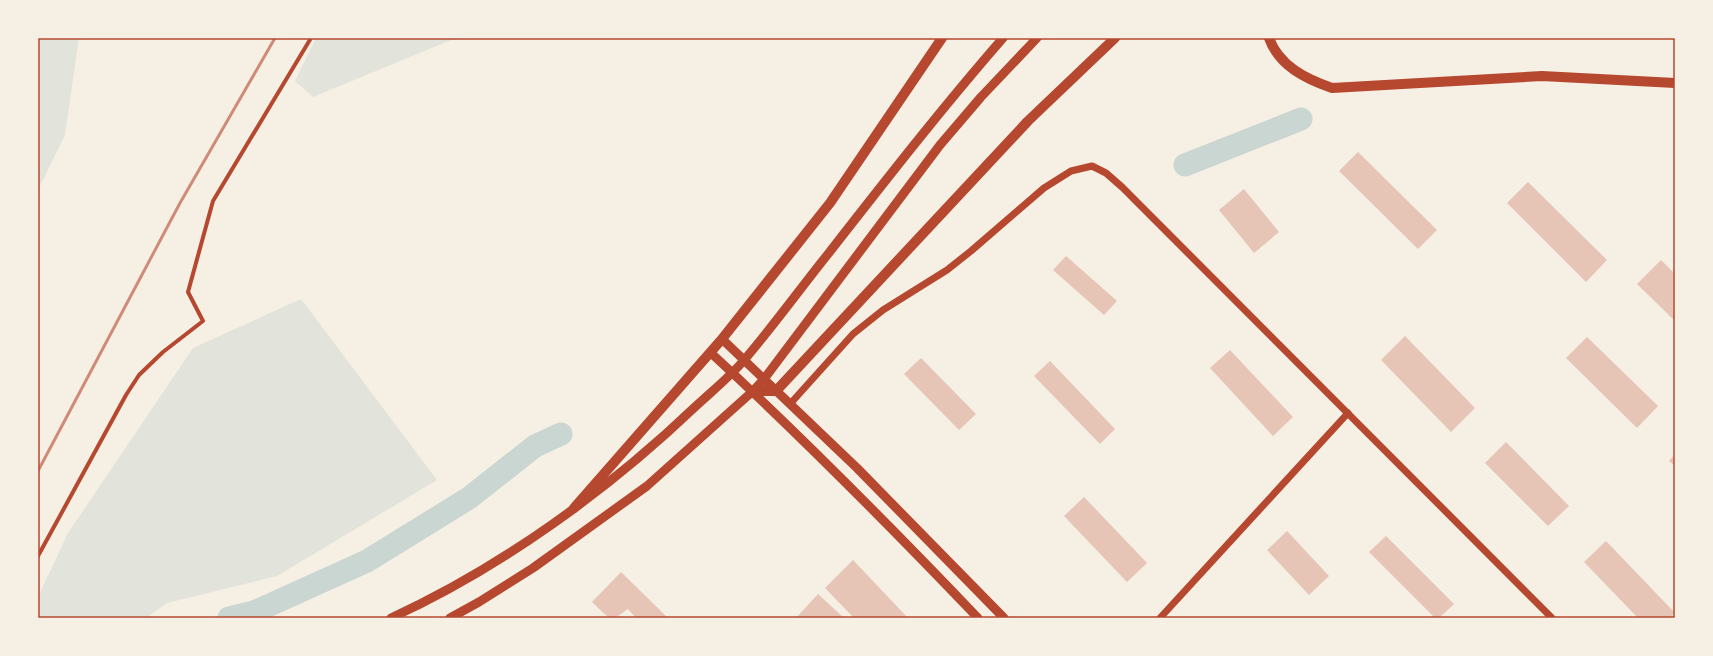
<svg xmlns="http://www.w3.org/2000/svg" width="1713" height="656" font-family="'Alegreya Sans',sans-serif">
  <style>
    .green { fill: #e2e4dc }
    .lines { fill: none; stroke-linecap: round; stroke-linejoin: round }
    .river { stroke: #c9d6d2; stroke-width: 23 }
    .building { fill: #e6c5b7 }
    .minor { stroke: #b5482f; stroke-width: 4 }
    .tertiary { stroke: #b5482f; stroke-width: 7 }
    .primary { stroke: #b5482f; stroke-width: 9 }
    .motorway { stroke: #b5482f; stroke-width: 10 }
    .rail { stroke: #cf8b77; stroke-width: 3 }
    .neatline { fill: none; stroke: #b5482f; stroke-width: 1.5 }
  </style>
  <rect width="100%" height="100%" fill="#f6efe4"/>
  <!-- green -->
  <g class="green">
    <path d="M38,38H79L65,135L38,190Z"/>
    <path d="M316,38H456L313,97L295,81Z"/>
    <path d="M301,299L437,480L277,576L167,603L146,618H38V597L68,533L193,348Z"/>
  </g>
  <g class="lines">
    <!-- river -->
    <g class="river">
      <path d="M1185,165L1301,119"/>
      <path d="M229,618L254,612L367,561L469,498L535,446L561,434"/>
    </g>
  </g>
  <!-- building -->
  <g class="building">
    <path d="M1358,152L1437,230L1418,249L1339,171Z"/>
    <path d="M1528,182L1607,260L1586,282L1507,203Z"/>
    <path d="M1244,189L1279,232L1254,253L1219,210Z"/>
    <path d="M1066,256L1117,301L1104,315L1053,270Z"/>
    <path d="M1661,260L1675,274V321L1637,284Z"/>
    <path d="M1405,336L1475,408L1451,432L1381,360Z"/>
    <path d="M1587,337L1658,406L1637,428L1566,358Z"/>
    <path d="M1230,350L1293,417L1273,436L1210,368Z"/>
    <path d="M921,358L976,414L959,430L904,374Z"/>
    <path d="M1050,361L1115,429L1100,444L1034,376Z"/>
    <path d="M1506,442L1569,506L1548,526L1485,463Z"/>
    <path d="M1675,454V466L1669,461Z"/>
    <path d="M1084,497L1147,563L1127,582L1064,516Z"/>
    <path d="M1287,531L1329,576L1309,595L1267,550Z"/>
    <path d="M1386,536L1454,604L1439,618H1435L1369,552Z"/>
    <path d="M1606,541L1675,613L1670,618H1638L1584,562Z"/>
    <path d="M853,560L908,618H854L825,588Z"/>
    <path d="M621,572L668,618H636L628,609L615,618H609L592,602Z"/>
    <path d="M818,594L844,618H796Z"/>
  </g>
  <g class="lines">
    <!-- minor -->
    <path class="minor" d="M38,556L126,395L139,375L163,352L203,321L188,292L213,201L311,38"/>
    <!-- tertiary -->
    <g class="tertiary">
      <path d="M790,404L853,334L883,310L947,270L971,251L1044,188L1071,171L1092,166L1106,173L1122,187L1552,618"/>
      <path d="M1160,618L1348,413"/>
    </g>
    <!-- primary -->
    <g class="primary">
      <path d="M722,339L857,468L1004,618"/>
      <path d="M711,353C803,438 891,527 978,618"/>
      <path d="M391,618C502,567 608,490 696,406C712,391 731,376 745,359C774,325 800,289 828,254C885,181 942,108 1003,38"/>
      <path d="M450,618L479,602L533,568L647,486L753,391L764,379L940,145L981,97L1037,38"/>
    </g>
    <!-- motorway -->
    <g class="motorway">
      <path d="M1269,38C1279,66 1306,79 1332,88L1542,76L1675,83"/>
      <path d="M753,391H776L1028,121L1115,38"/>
      <path d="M574,508L722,339L830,203L942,38"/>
    </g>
    <!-- rail -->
    <path class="rail" d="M38,471L180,203L275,38"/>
  </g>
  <!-- border -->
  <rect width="1713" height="656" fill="none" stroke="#f6efe4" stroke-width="78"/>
  <rect x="39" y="39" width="1635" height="578" class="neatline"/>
</svg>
